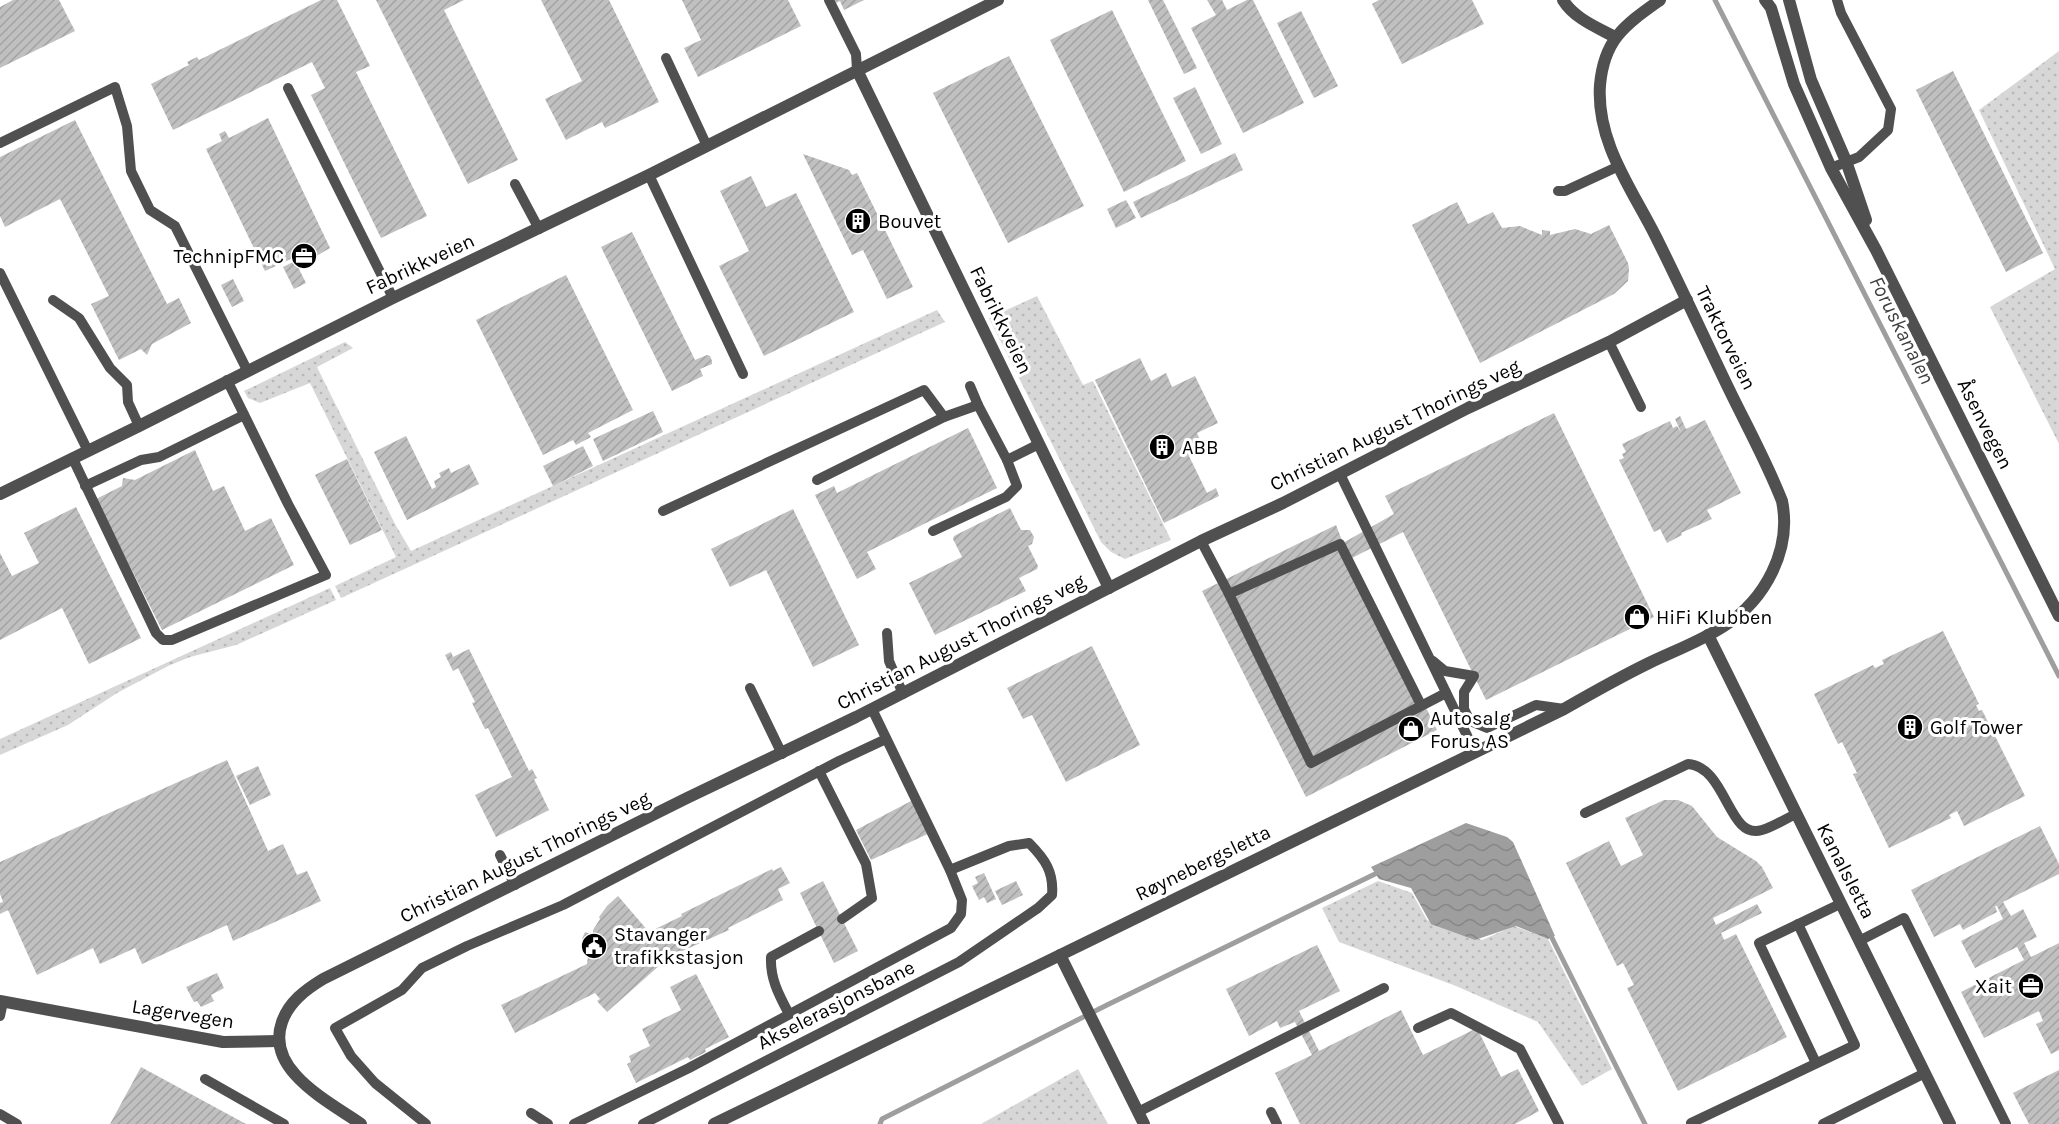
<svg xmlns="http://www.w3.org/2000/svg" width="2059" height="1124" font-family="Karla,sans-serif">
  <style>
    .grass { fill: url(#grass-dots) }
    .water { fill: url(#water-waves) }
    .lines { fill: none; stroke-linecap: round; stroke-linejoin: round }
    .stream { stroke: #9e9e9e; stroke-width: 5 }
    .building { fill: url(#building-hatch) }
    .service { stroke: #505050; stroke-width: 10 }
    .minor { stroke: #505050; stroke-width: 12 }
    .tertiary { stroke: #505050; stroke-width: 12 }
    .labels { text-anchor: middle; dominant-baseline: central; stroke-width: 6; stroke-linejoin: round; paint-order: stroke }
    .poi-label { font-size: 20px; fill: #000; stroke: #fff; text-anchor: start }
    .street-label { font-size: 20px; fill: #000; stroke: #fff }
    .water-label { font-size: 21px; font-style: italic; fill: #3f3f3f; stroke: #fff }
  </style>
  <defs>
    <pattern id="grass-dots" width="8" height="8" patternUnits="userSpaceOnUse" patternTransform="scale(1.5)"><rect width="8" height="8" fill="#d7d7d7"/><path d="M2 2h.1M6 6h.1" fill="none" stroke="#b7b7b7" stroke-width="1.8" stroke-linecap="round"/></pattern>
    <pattern id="water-waves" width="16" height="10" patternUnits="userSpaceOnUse" patternTransform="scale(1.5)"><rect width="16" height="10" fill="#9e9e9e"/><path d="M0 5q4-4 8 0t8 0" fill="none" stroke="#868686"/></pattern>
    <pattern id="building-hatch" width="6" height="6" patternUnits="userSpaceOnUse" patternTransform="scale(1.5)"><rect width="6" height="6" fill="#c0c0c0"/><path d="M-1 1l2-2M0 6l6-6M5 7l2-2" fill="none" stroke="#a3a3a3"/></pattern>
  </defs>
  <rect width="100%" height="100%" fill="#fff"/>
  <!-- grass -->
  <g class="grass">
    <path d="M2059,51V444L1990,307L2055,269L1979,110Z"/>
    <path d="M1037,296L1083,385L1093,381L1171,540L1125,559L1111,552L1101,542L989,318Z"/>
    <path d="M937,310L945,322L341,598L335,586L396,557L310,383L260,403L248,398L244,391L345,342L353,348L317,367L395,524L411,551Z"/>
    <path d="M330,588L336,600L236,645L190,657L168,666L117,693L68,725L0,755V739Z"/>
    <path d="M1378,881L1412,893L1427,920L1482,940L1514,926L1548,939L1612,1069L1582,1086L1538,1022L1456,986L1339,942L1322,908Z"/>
    <path d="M1078,1069L1108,1124H981Z"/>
  </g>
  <!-- water -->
  <path class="water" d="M1466,823L1507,837L1513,842L1555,936L1548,939L1516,926L1475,940L1431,924L1411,888L1379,879L1371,867Z"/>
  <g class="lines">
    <!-- stream -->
    <g class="stream">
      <path d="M1715,0L2059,676"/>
      <path d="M1552,938L1645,1124"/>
      <path d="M880,1124L882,1119L1107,1005L1375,874"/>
    </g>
  </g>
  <!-- building -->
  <g class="building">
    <path d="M13,0H59L75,31L0,68V7Z"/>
    <path d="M321,0H337L370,66L356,72L427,216L381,238L311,95L325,88L312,62L173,130L151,84L189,65L187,62L197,57L199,60Z"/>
    <path d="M376,0H464L444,10L518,160L468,184Z"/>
    <path d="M541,0H609L659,102L605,128L602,122L566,140L545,99L582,81Z"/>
    <path d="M682,0H788L801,26L698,77L684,48L701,40Z"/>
    <path d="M835,0H864L844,10L840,1L836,3Z"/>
    <path d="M1148,0H1163L1197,68L1184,74Z"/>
    <path d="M1207,0H1222L1227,10L1247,0H1253L1304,103L1243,133L1191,28L1216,15Z"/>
    <path d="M1379,0H1472L1484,24L1402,64L1372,4Z"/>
    <path d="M1112,10L1186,161L1124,192L1050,40Z"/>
    <path d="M1301,11L1338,86L1314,98L1277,23Z"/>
    <path d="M1009,56L1084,206L1008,243L933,93Z"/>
    <path d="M1953,71L2043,253L2006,272L1916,90Z"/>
    <path d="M1195,87L1222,144L1201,154L1173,98Z"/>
    <path d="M268,118L330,248L301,265L297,256L265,271L206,149L222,141L219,134L225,131L229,138Z"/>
    <path d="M75,120L167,304L179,298L191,323L152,344L147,355L141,349L119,360L91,304L109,296L60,199L5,227L0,216V157Z"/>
    <path d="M1235,153L1243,170L1141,218L1133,202Z"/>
    <path d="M803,154L849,170L852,175L857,173L913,287L887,299L863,250L852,255Z"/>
    <path d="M751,176L766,207L796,193L854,312L764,356L719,266L749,251L720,191Z"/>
    <path d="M1126,200L1136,218L1116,228L1107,209Z"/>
    <path d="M1457,202L1468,224L1493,212L1502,228L1520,226L1542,235V230L1550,231V235L1575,229L1591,234L1609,225L1628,263L1629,269L1628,281L1614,294L1480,363L1412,225Z"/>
    <path d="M632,232L695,360L707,355L710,356L712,361V364L700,369L703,376L672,391L601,247Z"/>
    <path d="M295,261L306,283L294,289L283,267Z"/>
    <path d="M566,275L633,410L588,433L591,437L576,445L573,440L543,455L476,320Z"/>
    <path d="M233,279L244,301L232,307L221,285Z"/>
    <path d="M1140,358L1151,381L1166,373L1172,387L1195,376L1218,423L1197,433L1200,440L1195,453L1189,456L1207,493L1216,488L1219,496L1164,523L1095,380Z"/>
    <path d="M653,411L663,432L603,461L593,439Z"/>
    <path d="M1554,413L1654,617L1486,700L1403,532L1352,558L1437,730L1306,797L1202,591L1336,525L1343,543L1394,514L1385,496Z"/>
    <path d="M1680,416L1686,429L1705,420L1741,493L1707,510L1712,519L1681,533L1682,535L1667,543L1660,529L1654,532L1619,460L1624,458L1622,454L1626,452L1622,444L1670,421L1673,428L1677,426L1681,432L1675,419Z"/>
    <path d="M968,428L997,488L867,552L876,569L857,579L815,495L834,486L837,493Z"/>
    <path d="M406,436L432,489L436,487L434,481L441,477L439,473L449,468L451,473L469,464L479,484L407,520L374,452Z"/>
    <path d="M583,446L593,466L553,486L543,466Z"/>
    <path d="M195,450L213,491L224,486L245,531L271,518L294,565L162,630L96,499L122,486L123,478L135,480Z"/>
    <path d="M347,459L382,530L350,545L315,475Z"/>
    <path d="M76,507L141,638L89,664L62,608L0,640V553L12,576L39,563L24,533Z"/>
    <path d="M1010,508L1021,530H1030L1034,537L1032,544L1028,546L1038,566L1037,569L1019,578L1026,591L935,635L909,583L962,557L953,539L954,536Z"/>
    <path d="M793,509L859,645L813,667L766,570L730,587L711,549Z"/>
    <path d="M1943,631L1979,704L1976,705L1979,711L1982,710L2025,796L1964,826L1957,811L1949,815L1951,818L1889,848L1853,774L1857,773L1842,742L1838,744L1814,694L1873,665L1875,668L1884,664L1882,660Z"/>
    <path d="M1092,646L1140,745L1066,782L1032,715L1023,719L1007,688Z"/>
    <path d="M469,649L529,771L532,769L537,778L534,779L549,810L496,837L475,795L512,777L488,728L485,729L472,703L475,702L458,668L453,671L445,655L451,652L453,657Z"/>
    <path d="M227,760L268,851L283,844L297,875L307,871L321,901L233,941L227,925L142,964L135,948L100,964L93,948L37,975L8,910L0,914V903L3,902L0,894V862Z"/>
    <path d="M258,766L271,795L250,805L236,776Z"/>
    <path d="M913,800L930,833L871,860L856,830Z"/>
    <path d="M1664,800H1678L1692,806L1717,837L1756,861L1762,867L1773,888L1713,918L1716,925L1757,904L1762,913L1721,933L1724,940L1736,934L1787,1037L1678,1091L1627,988L1634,985L1623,963L1617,966L1566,863L1609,841L1621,866L1643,855L1625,818Z"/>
    <path d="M2040,826L2059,864V874L2003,902L2011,916L2023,909L2037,937L2024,943L2031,957L2059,943V1050L2051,1054L2036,1024L2043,1021L2039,1011L1984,1038L1961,992L2024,960L2017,947L1975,968L1961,941L2003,919L1997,906H1995L1997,912L1963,930L1960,924L1934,937L1911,890Z"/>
    <path d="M781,867L790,883L778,889L783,900L728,928L729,930L669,957L607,1012L597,1001L600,999L595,993L515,1033L501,1005L587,964L590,942L582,939L585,932L593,935V930L600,919L599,917L607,906L618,896L649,932L682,916L681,914L772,869L773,871Z"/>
    <path d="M984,873L996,899L987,903L984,897L979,900L972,886L978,883L975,877Z"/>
    <path d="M823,881L858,951L834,963L800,893Z"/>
    <path d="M1016,881L1023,895L1002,905L995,891Z"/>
    <path d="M1317,945L1340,991L1299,1011L1319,1051L1401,1010L1423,1055L1477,1028L1501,1077L1518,1069L1539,1111L1515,1124H1300L1275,1073L1312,1055L1295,1022L1280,1028L1277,1021L1249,1036L1226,989Z"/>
    <path d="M217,973L224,988L211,995L214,1001L201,1007L197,1001L194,1002L186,987Z"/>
    <path d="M696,974L729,1037L705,1049L706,1052L690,1060L688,1057L636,1083L627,1064L631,1062L629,1056L650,1046L642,1029L681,1010L670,987Z"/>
    <path d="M141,1067L246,1124H110Z"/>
    <path d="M2059,1070V1124H2029L2013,1093Z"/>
  </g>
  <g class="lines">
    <!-- service -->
    <g class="service">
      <path d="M829,0L856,54L857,70"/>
      <path d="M666,58L707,146"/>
      <path d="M288,88L393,298"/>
      <path d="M0,143L115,87L127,126L131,171L150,210L175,226L247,370"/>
      <path d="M1831,168L1859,157L1888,130L1891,109L1841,13L1837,0"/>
      <path d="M649,175L743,374"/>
      <path d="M515,184L539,229"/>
      <path d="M1558,191H1565L1619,166"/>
      <path d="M0,273L88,451"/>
      <path d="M53,300L79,318L110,368L127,385L128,402L139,426"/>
      <path d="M1609,342L1641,407"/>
      <path d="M970,386L978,405"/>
      <path d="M73,459L156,633L163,640H172L326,575L288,504L227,380"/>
      <path d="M1340,474L1475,752"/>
      <path d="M817,480L944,417"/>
      <path d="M85,486L141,460L159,457L244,415"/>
      <path d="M663,511L924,390L944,417L978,405L1007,460"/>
      <path d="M933,531L1006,497L1017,486L1007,460L1039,444"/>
      <path d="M1201,541L1229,594L1311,763L1446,693"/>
      <path d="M1229,594L1340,544L1421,705"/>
      <path d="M887,633L889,661L903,694"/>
      <path d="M1433,661L1445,671L1474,676L1464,692V709L1470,721L1487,728L1536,705L1564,709"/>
      <path d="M750,688L782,754"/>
      <path d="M819,771L866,864L872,898L842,919"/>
      <path d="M1585,813L1688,764C1727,767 1728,841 1762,830C1773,827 1785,819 1796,814"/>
      <path d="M500,855L515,885"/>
      <path d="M1859,941L1904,918L2006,1124"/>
      <path d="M789,1014C779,995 770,979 771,957L819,931"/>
      <path d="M0,1016L3,1002"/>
      <path d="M1418,1028L1451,1013L1520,1049L1559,1124"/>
      <path d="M1816,1063L1759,943L1840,904"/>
      <path d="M205,1079L284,1124"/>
      <path d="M1138,1112L1384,988"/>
      <path d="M1271,1112L1277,1124"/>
      <path d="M531,1113L548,1124"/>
      <path d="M0,1114L17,1124"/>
      <path d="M1691,1123L1855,1045L1798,924"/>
      <path d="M426,1124L375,1083L351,1056L335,1028L402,990L422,968L467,946L563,905L839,761L886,739"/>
      <path d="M574,1124L689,1068L951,928L961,914L962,900L950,870L872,709"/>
      <path d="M643,1124L959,962L1038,908L1052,895C1054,872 1045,859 1029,843L1009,846L950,870"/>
      <path d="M1823,1124L1925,1073"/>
    </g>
    <!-- minor -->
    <g class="minor">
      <path d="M1563,0C1574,18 1596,27 1615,37"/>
      <path d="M857,70L1109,588"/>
      <path d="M0,494L139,426L393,298L649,175L998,0"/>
      <path d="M1708,635L1950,1124"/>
      <path d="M1060,955L1144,1124"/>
      <path d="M0,1001L223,1042L278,1041"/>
      <path d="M361,1124C328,1101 265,1070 282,1022C289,1002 305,990 323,979L687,798L856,717L1201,541L1283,503L1468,408L1609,342L1687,300"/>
      <path d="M714,1124L1564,709C1592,693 1620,677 1649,663C1674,651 1701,641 1724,626C1765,600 1792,550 1782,501C1766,460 1744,421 1725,381C1702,333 1680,285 1656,237C1632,189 1596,142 1600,85C1604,39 1625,25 1660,0"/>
    </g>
    <!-- tertiary -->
    <g class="tertiary">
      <path d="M1765,0L1771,8L1794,84L1831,168L1876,250L2059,616"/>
      <path d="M1789,0L1811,80L1846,161L1866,220"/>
    </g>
  </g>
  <!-- icons -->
  <defs>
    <g id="building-disc" transform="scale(1.35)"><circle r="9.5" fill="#000" stroke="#fff"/><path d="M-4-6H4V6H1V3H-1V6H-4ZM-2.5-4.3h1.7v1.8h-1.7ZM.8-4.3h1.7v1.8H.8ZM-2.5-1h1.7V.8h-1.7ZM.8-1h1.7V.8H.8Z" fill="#fff"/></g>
    <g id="office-disc" transform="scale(1.35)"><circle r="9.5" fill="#000" stroke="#fff"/><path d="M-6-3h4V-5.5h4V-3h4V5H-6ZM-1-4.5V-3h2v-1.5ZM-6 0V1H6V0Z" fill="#fff"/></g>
    <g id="shop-disc" transform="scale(1.35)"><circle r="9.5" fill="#000" stroke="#fff"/><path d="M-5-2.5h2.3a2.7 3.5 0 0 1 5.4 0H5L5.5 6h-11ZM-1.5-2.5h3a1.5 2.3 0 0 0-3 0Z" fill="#fff"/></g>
    <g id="civic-disc" transform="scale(1.35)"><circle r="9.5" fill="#000" stroke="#fff"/><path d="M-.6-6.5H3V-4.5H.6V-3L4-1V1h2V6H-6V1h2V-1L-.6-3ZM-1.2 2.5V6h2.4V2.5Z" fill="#fff"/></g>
  </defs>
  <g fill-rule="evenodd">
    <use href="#building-disc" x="858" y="221"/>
    <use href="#office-disc" x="304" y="256"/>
    <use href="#building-disc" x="1162" y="447"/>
    <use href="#shop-disc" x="1637" y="617"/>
    <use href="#building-disc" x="1910" y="727"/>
    <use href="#shop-disc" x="1411" y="729"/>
    <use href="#civic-disc" x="594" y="946"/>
    <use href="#office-disc" x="2031" y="986"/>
  </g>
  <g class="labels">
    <!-- poi labels -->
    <g class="poi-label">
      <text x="878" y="221">Bouvet</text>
      <text x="284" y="256" text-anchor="end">TechnipFMC</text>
      <text x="1182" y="447">ABB</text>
      <text x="1656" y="617">HiFi Klubben</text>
      <text x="1430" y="718">Autosalg<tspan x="1430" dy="23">Forus AS</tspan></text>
      <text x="1930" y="727">Golf Tower</text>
      <text x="614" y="934">Stavanger<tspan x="614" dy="23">trafikkstasjon</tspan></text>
      <text x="2012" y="986" text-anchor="end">Xait</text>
    </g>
    <!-- street labels -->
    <g class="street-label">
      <text transform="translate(420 264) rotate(-25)">Fabrikkveien</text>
      <text transform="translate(1001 320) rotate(64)">Fabrikkveien</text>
      <text transform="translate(1726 338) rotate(64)">Traktorveien</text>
      <text transform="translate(1985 424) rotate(63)">Åsenvegen</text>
      <text transform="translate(1395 425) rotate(-26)">Christian August Thorings veg</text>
      <text transform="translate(961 642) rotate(-27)">Christian August Thorings veg</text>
      <text transform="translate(525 857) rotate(-26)">Christian August Thorings veg</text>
      <text transform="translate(1203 863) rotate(-26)">Røynebergsletta</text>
      <text transform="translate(1846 871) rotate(63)">Kanalsletta</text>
      <text transform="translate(836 1005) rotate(-27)">Akselerasjonsbane</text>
      <text transform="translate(183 1014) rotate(9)">Lagervegen</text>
    </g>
    <!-- water labels -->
    <g class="water-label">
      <text transform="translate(1902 330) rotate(63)">Foruskanalen</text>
    </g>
  </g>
</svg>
